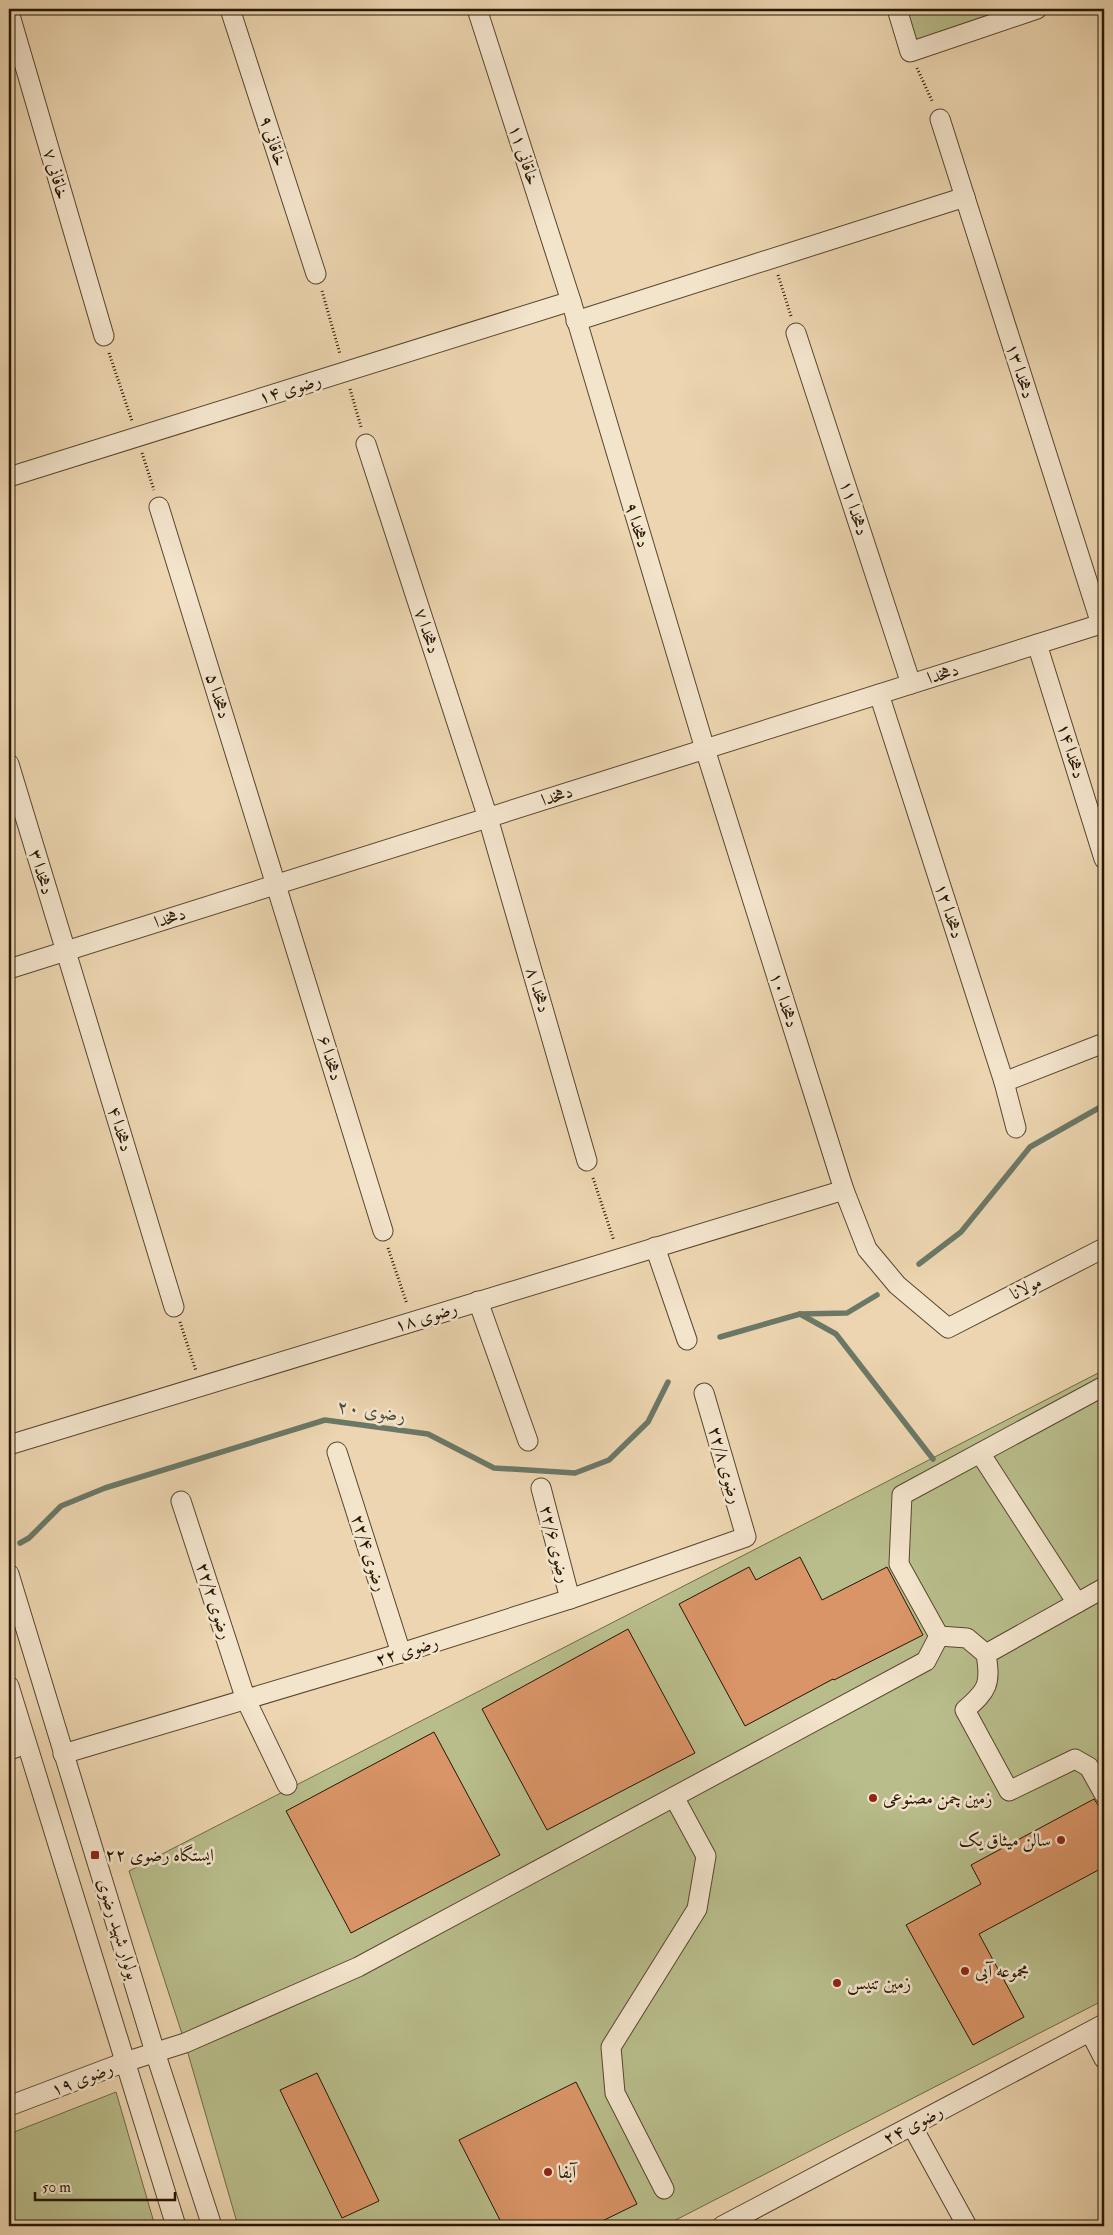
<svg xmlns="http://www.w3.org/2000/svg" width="1113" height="2235" font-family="'IM FELL Double Pica',Amiri,serif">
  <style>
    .green { fill: #b8bd8b; stroke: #6f6a46 }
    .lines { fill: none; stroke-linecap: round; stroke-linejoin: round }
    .stream { stroke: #6b7867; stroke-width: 5.5 }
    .building { fill: #d99467; stroke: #261602 }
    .minor-casing { stroke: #58462e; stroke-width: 21 }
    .path { stroke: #261602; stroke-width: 3; stroke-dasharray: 1 2.5; stroke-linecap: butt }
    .minor { stroke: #f3e4cc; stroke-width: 19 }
    .poi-dot { fill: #8f2418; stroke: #f3e4cc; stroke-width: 2 }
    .labels { text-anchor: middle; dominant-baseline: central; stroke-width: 5; stroke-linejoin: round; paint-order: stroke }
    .street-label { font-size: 18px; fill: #261602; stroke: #f3e4cc }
    .poi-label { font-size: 18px; fill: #261602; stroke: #f3e4cc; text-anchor: start }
    .water-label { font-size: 19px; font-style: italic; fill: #4e4f3d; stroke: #f3e4cc }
  </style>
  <rect width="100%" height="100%" fill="#ecd5b0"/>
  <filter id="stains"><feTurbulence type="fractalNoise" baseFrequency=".004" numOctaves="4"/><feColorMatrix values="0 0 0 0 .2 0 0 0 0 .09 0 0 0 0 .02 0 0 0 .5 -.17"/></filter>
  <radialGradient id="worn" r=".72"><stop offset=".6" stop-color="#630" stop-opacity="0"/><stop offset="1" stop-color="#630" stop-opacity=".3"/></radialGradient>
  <!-- green -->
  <g class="green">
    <path d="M906,9H985L989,21L918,44Z"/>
    <path d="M1104,1370V2000L664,2226H238L185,2043L129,1871Z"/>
    <path d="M116,2092L155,2226H9V2134Z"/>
  </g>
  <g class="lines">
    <!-- stream -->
    <g class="stream">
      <path d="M919,1264L961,1232L1030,1147L1104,1105"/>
      <path d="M800,1314L836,1334L933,1459"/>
      <path d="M720,1337L800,1314L847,1313L877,1295"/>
      <path d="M20,1543L29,1538L61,1506L105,1488L325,1420L428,1434L494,1468L575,1473L609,1460L648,1422L668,1382"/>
    </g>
  </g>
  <!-- building -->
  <g class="building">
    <path d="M800,1557L822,1600L887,1567L923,1635L834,1680L833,1679L745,1726L679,1604L749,1567L756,1580Z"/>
    <path d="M628,1629L695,1753L547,1830L482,1709Z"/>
    <path d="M434,1732L500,1855L351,1933L286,1811Z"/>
    <path d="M1094,1799L1104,1814V1867L979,1934L1024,2017L973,2045L906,1925L981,1884L971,1865Z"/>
    <path d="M317,2073L379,2201L342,2218L280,2090Z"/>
    <path d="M576,2082L637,2204L592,2226H503L459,2140Z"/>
  </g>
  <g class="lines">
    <!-- minor casing -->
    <g class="minor-casing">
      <g id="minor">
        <path d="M230,9L316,274"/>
        <path d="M477,9L571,301L705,749L844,1190L867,1249L897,1285L948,1328L1104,1248"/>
        <path d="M897,9L910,52L1037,9"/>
        <path d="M9,12L104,336"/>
        <path d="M940,119L1101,624"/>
        <path d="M576,321L965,197"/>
        <path d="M796,333L911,684"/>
        <path d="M366,444L488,818L587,1161"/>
        <path d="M9,477L571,301"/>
        <path d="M159,507L383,1231"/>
        <path d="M1037,644L1104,859"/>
        <path d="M879,694L1004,1082L1016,1128"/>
        <path d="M9,764L174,1307"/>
        <path d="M9,969L1104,623"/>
        <path d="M1004,1082L1104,1043"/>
        <path d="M655,1247L687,1340"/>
        <path d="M478,1301L528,1441"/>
        <path d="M9,1445L844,1190"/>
        <path d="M337,1452L401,1653"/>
        <path d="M980,1453L1077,1603"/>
        <path d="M541,1488L570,1599"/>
        <path d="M181,1501L246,1700L287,1785"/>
        <path d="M9,1574L155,2052L212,2226"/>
        <path d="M939,1636L899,1564L902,1495L1104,1386"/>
        <path d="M986,1654L1104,1588"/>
        <path d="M9,1686L176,2226"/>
        <path d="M9,1750L26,1744"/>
        <path d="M63,1754L401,1653L570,1599L746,1537L704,1393"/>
        <path d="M1090,2032L1104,2059"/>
        <path d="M9,2106L125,2062L185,2043L358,1967L926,1661L939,1636L967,1638L986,1654C991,1684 988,1690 965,1710L1009,1791L1075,1759L1089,1767L1104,1794"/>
        <path d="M912,2126L967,2226"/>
        <path d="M664,2189L615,2093L611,2047L697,1909L706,1856L674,1797"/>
        <path d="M722,2226L1104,2024"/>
      </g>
    </g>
    <!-- path -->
    <g class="path">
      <path d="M917,68L933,103"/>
      <path d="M778,275L791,316"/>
      <path d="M322,291L340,354"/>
      <path d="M109,353L132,421"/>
      <path d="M350,389L361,427"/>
      <path d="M142,453L154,490"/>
      <path d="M593,1178L614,1241"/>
      <path d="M388,1248L407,1304"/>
      <path d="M180,1322L196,1371"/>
    </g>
    <!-- minor -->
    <use href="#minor" class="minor"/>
  </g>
  <!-- markers -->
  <g class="poi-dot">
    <circle cx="873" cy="1798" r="5"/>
    <circle cx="1061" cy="1840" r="5"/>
    <rect x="90" y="1850" width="10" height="10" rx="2.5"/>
    <circle cx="965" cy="1971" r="5"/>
    <circle cx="837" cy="1983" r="5"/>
    <circle cx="548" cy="2172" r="5"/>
  </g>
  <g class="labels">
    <!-- street labels -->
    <g class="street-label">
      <text transform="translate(273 141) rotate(72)">خاقانی ۹</text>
      <text transform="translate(524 155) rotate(72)">خاقانی ۱۱</text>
      <text transform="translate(56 174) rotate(74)">خاقانی ۷</text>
      <text transform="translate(1020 371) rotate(72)">دهخدا ۱۳</text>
      <text transform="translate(290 389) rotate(-17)">رضوی ۱۴</text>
      <text transform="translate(854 508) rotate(72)">دهخدا ۱۱</text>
      <text transform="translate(637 525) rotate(73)">دهخدا ۹</text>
      <text transform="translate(427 631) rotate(72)">دهخدا ۷</text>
      <text transform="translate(943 674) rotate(-18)">دهخدا</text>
      <text transform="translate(218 696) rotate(73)">دهخدا ۵</text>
      <text transform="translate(1071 751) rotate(73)">دهخدا ۱۴</text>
      <text transform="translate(557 796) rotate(-18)">دهخدا</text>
      <text transform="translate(41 872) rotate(73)">دهخدا ۳</text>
      <text transform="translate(949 911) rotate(72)">دهخدا ۱۲</text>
      <text transform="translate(170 918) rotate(-18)">دهخدا</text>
      <text transform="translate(538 990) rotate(74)">دهخدا ۸</text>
      <text transform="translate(784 1000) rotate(72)">دهخدا ۱۰</text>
      <text transform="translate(330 1058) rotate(73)">دهخدا ۶</text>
      <text transform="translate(120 1129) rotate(73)">دهخدا ۴</text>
      <text transform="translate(1026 1288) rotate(-27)">مولانا</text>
      <text transform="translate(426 1317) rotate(-17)">رضوی ۱۸</text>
      <text transform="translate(725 1465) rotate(74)">رضوی ۲۲/۸</text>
      <text transform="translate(555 1544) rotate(76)">رضوی ۲۲/۶</text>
      <text transform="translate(369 1553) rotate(72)">رضوی ۲۲/۴</text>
      <text transform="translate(214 1601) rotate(72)">رضوی ۲۲/۲</text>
      <text transform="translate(407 1651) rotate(-17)">رضوی ۲۲</text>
      <text transform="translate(118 1929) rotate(73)">بولوار شهید رضوی</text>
      <text transform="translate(82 2079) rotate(-21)">رضوی ۱۹</text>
      <text transform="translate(913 2125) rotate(-28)">رضوی ۲۴</text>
    </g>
    <!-- poi labels -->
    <g class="poi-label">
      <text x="883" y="1798">زمین چمن مصنوعی</text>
      <text x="1051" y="1840" text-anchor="end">سالن میثاق یک</text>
      <text x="105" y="1855">ایستگاه رضوی ۲۲</text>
      <text x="975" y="1971">مجموعه آبی</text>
      <text x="847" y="1983">زمین تنیس</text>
      <text x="558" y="2172">آبفا</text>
    </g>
    <!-- water labels -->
    <g class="water-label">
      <text transform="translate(372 1411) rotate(8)">رضوی ۲۰</text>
    </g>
  </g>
  <!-- margin -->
  <rect width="1113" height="2235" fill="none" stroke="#ecd5b0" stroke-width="30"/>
  <rect x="10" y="10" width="1093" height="2215" fill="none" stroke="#261602" stroke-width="2.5"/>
  <rect x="15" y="15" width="1083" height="2205" fill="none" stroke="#261602"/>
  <!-- scale -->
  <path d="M35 2192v8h140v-8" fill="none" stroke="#261602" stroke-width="2.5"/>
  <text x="42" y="2192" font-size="15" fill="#261602" stroke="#f3e4cc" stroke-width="4" paint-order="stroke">50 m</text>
  <rect width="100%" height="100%" filter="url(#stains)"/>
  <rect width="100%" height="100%" fill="url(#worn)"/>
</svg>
